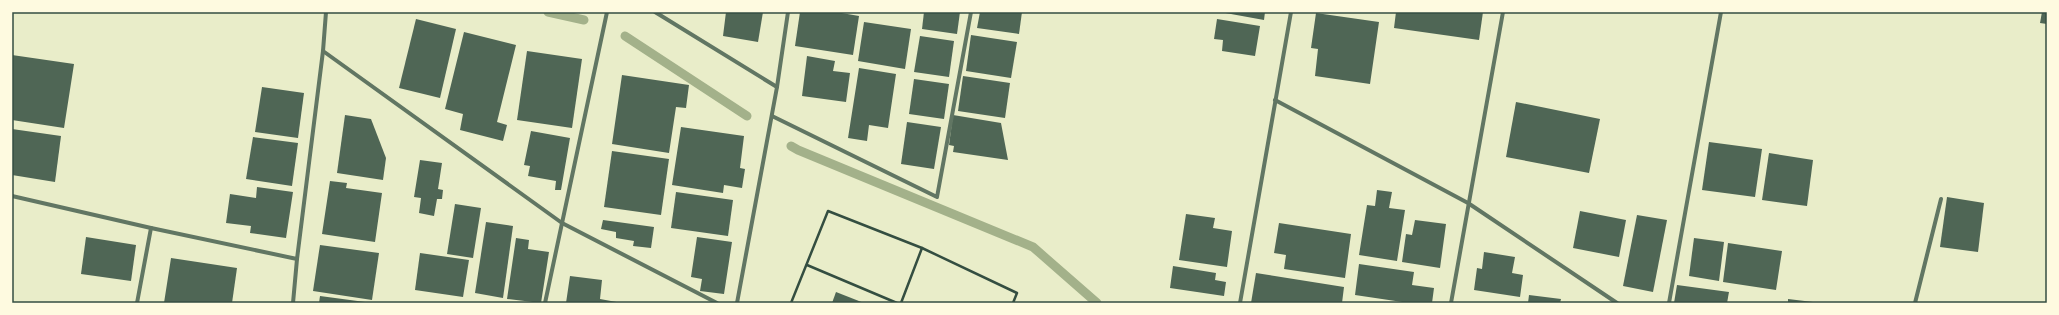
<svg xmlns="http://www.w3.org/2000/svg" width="2059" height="315" font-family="'Times New Roman',serif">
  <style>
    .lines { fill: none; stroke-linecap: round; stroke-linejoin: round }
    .stream { stroke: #a3b18a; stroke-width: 9 }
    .building { fill: #4f6655 }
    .path { stroke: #344e41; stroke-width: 2.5 }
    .minor { stroke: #617663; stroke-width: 4 }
    .neatline { fill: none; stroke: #344e41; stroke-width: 1.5 }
  </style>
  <rect width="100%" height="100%" fill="#e9edc9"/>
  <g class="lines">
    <!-- stream -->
    <g class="stream">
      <path d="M548,12L584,20"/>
      <path d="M625,36L747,116"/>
      <path d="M791,146L798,150L1033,247L1097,303"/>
    </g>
  </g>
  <!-- building -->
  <g class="building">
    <path d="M726,12H763L758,42L723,36Z"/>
    <path d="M800,12H836L859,16L853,55L795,46Z"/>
    <path d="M924,12H960L957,34L922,29Z"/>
    <path d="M980,12H1022L1019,34L977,28Z"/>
    <path d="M1220,12H1265L1264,20Z"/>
    <path d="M1396,12H1483L1479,40L1394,28Z"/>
    <path d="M2042,12H2047V24L2040,23Z"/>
    <path d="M1316,13L1379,22L1370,84L1315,76L1318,49L1311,48Z"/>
    <path d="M416,19L456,29L440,98L399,88Z"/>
    <path d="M1217,19L1260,26L1255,56L1222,51L1223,40L1214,39Z"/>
    <path d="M864,22L911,29L905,69L858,61Z"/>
    <path d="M464,32L516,45L497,122L507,125L503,141L460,130L463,114L445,109Z"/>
    <path d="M971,35L1017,42L1011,78L966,71Z"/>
    <path d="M920,36L954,41L949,77L914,72Z"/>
    <path d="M527,51L582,59L572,128L517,120Z"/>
    <path d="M12,55L74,64L64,128L12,120Z"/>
    <path d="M807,56L835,61L833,71L850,73L846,102L802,96Z"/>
    <path d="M859,68L896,74L888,128L869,125L867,141L848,138Z"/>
    <path d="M622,75L689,85L686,108L676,107L669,153L612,144Z"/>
    <path d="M963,76L1010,83L1005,118L958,111Z"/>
    <path d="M914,79L949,84L944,119L909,114Z"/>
    <path d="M262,87L304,93L298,138L255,132Z"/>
    <path d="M1516,102L1600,119L1589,173L1506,157Z"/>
    <path d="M345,115L371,119L386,158L383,180L337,173Z"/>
    <path d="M953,115L1001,123L1008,160L953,152L954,146L949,145Z"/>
    <path d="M907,122L941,127L934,169L901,164Z"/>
    <path d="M681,127L744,136L740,168L745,169L742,188L724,185L723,193L672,185Z"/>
    <path d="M12,129L61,136L55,182L12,175Z"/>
    <path d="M531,131L570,138L561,190H555L556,181L528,176L530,166L524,165Z"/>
    <path d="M253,137L298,143L292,186L246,179Z"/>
    <path d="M1709,142L1762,149L1755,197L1702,190Z"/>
    <path d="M612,151L669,159L661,215L604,207Z"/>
    <path d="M1769,153L1813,160L1807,206L1762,200Z"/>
    <path d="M420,160L442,163L438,189L443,190L442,199H437L434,216L419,213L421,198L414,197Z"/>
    <path d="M330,181L347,183L346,188L382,193L375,242L322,234Z"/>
    <path d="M257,187L293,192L286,238L250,233L251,226L226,223L230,194L256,198Z"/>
    <path d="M1377,190L1392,192L1389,208L1405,210L1397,261L1359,255L1367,205L1375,206Z"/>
    <path d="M676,192L733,200L728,236L671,228Z"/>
    <path d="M1947,197L1984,203L1978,252L1940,247Z"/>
    <path d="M455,204L481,208L473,258L447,254Z"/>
    <path d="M1580,211L1626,220L1619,257L1573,248Z"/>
    <path d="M1186,214L1215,218L1213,228L1232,231L1227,267L1179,260Z"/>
    <path d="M1637,215L1667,220L1653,292L1623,286Z"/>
    <path d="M603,220L654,227L651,248L633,246L634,241L616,238V232L601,229Z"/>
    <path d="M1415,220L1446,224L1440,268L1402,262L1406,234L1412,235Z"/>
    <path d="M486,222L513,226L503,298L475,293Z"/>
    <path d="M1279,223L1351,234L1345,278L1284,269L1286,255L1274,253Z"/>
    <path d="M86,237L136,245L131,281L81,274Z"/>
    <path d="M697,237L732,242L724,294L700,291L702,279L691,277Z"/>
    <path d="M516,238L529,240L528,249L549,252L541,303L507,299Z"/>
    <path d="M1694,238L1724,242L1719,281L1689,276Z"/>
    <path d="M1728,243L1782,251L1776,290L1723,282Z"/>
    <path d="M320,245L379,253L372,300L313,291Z"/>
    <path d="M1484,252L1515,257L1512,273L1523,275L1520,297L1474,290L1477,268L1482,269Z"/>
    <path d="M420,253L469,260L463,297L415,290Z"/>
    <path d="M171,258L237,268L232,303H164Z"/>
    <path d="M1359,264L1414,272L1412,285L1434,288L1432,303H1409L1355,295Z"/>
    <path d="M1173,266L1216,273L1215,280L1226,282L1224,296L1170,288Z"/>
    <path d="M1256,273L1344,287L1342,303H1251Z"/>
    <path d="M570,276L602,280L600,299L622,303H566Z"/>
    <path d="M1677,285L1729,292L1727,303H1674Z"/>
    <path d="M836,292L864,303H832Z"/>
    <path d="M1529,295L1561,299L1560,303H1528Z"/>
    <path d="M320,296L365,302V303H319Z"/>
    <path d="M1788,299L1813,302V303H1788Z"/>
  </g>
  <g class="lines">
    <!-- path -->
    <g class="path">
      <path d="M807,265L897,303"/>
      <path d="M791,303L828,211L922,248L1017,293L1013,303"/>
      <path d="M901,303L922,248"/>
    </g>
    <!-- minor -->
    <g class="minor">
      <path d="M655,12L777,87"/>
      <path d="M323,51L562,223L717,303"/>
      <path d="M1275,100L1468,203L1617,303"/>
      <path d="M772,116L937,197L971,12"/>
      <path d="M12,196L151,228L297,259L293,303"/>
      <path d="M297,259L323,51L326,12"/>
      <path d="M137,303L151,228"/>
      <path d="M545,303L607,12"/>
      <path d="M737,303L777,87L788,12"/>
      <path d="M1240,303L1291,12"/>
      <path d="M1451,303L1503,12"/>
      <path d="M1669,303L1721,12"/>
      <path d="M1915,303L1941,199"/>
    </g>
  </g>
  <!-- border -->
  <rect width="2059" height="315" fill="none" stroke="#fefae0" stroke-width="26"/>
  <rect x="13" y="13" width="2033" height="289" class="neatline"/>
</svg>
